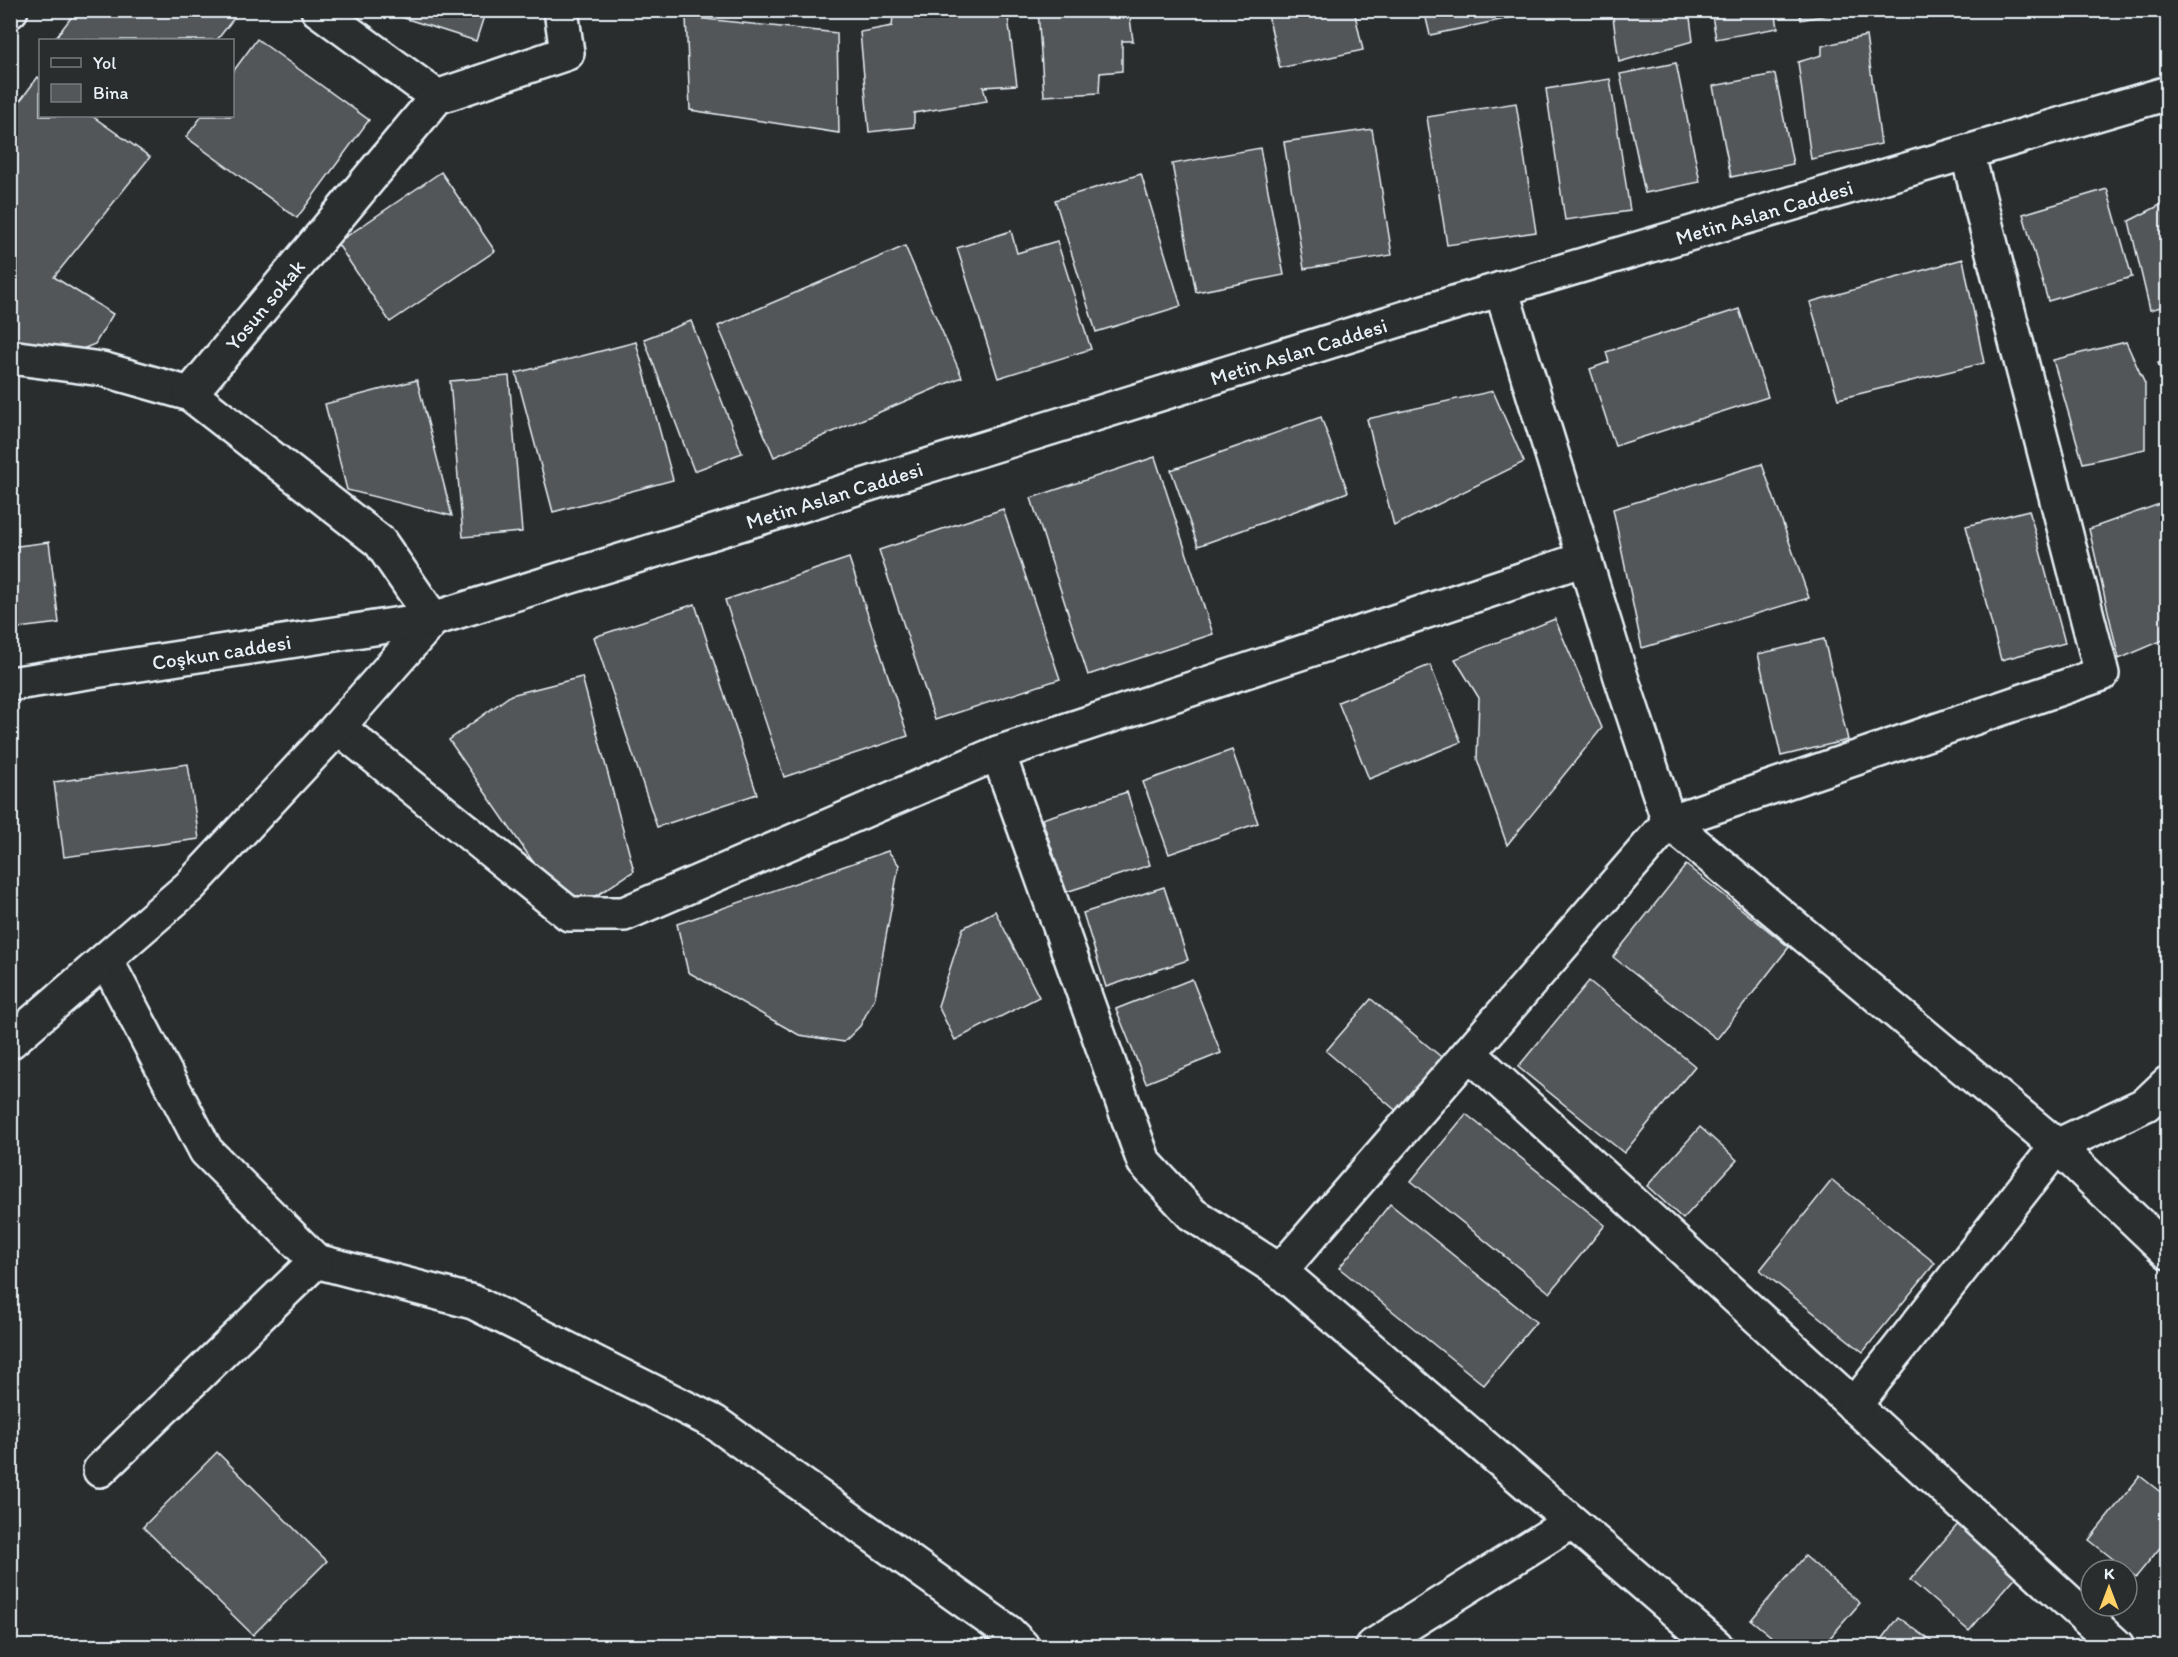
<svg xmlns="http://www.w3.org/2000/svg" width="2178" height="1657" font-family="Itim,sans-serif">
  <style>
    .building { fill: #535759; stroke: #e8f1f8; stroke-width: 1.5 }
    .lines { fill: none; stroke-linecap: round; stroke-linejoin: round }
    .street-casing { stroke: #e8f1f8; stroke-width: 38 }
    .secondary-casing { stroke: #e8f1f8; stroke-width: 38 }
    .street { stroke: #2a2d2e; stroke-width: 33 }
    .secondary { stroke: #2a2d2e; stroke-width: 33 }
    .labels { text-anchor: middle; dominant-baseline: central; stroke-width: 6; stroke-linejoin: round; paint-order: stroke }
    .street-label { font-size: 21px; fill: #e8f1f8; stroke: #2a2d2e }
  </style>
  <rect width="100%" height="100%" fill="#2a2d2e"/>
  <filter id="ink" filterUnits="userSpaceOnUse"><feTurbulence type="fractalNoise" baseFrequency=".0167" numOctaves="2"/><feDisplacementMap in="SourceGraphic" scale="12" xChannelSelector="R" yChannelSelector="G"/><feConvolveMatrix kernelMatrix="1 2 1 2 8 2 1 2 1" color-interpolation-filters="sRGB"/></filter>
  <g filter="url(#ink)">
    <!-- building -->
    <g class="building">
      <path d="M77,10H225L234,18L217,40H60L56,37Z"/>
      <path d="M379,10H486L476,41Z"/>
      <path d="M921,10H1007L1017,85L983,87L987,101L914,113V127L869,132L860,32L892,26L893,16Z"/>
      <path d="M1038,10H1129L1133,41H1122V71L1100,73L1099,93L1044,96Z"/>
      <path d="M1267,10H1354L1363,50L1280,68Z"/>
      <path d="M1424,10H1509L1510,18L1430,35Z"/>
      <path d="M1612,10H1689L1693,41L1619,62Z"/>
      <path d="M1711,10H1775L1778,28L1716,39Z"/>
      <path d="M1799,10H1855L1801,20Z"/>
      <path d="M686,17L837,33L839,133L690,110Z"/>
      <path d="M1866,36L1881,144L1811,159L1798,62L1822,55V46Z"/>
      <path d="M257,39L369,120L297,218L186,137L202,116H232V73Z"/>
      <path d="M1676,63L1700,182L1645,193L1620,74Z"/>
      <path d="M1775,74L1793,164L1731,177L1713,86Z"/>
      <path d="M38,77L40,79V116H92L150,157L54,277L113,314L95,344L80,350L10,343V114Z"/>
      <path d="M1610,79L1630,211L1565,220L1546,89Z"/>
      <path d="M1516,103L1536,232L1447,245L1427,117Z"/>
      <path d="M1372,129L1392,255L1304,269L1284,142Z"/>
      <path d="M1260,148L1284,275L1196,292L1172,164Z"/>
      <path d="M441,172L495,251L390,322L337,243Z"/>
      <path d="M1141,174L1181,306L1096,332L1055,200Z"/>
      <path d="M2107,189L2132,277L2048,301L2023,214Z"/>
      <path d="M2168,201V305L2150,310L2129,221Z"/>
      <path d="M1011,231L1017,253L1057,241L1091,349L998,378L957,248Z"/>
      <path d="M905,246L962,377L774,457L718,326Z"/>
      <path d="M1963,259L1984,363L1838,399L1810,302Z"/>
      <path d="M1739,309L1768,397L1615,446L1590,369L1609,362L1606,352Z"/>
      <path d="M691,321L742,453L694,471L644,339Z"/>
      <path d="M636,342L673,480L553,512L516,373Z"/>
      <path d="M2126,342L2145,384V449L2083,463L2053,360Z"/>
      <path d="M2168,360V391L2158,363Z"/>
      <path d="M509,376L522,532L463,537L450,381Z"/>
      <path d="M417,380L452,516L347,490L325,404Z"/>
      <path d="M1493,391L1524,462L1394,526L1367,419Z"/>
      <path d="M1321,417L1348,492L1198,546L1171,470Z"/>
      <path d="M1155,457L1213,634L1088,675L1031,498Z"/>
      <path d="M1762,464L1809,598L1642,648L1613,509Z"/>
      <path d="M2168,501V638L2119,659L2089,529Z"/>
      <path d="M1003,509L1060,679L935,720L879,550Z"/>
      <path d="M2029,510L2065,643L2001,660L1966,526Z"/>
      <path d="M49,542L59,623L10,629V547Z"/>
      <path d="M849,558L908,736L784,777L725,600Z"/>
      <path d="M695,604L757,794L657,827L594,637Z"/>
      <path d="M1555,619L1602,728L1507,845L1477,759L1479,698L1455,659Z"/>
      <path d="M1824,639L1848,740L1781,756L1758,654Z"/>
      <path d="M1430,665L1461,742L1369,779L1338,702Z"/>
      <path d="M582,677L634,871L569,914L449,740L511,695Z"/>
      <path d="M1232,750L1258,823L1169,854L1143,782Z"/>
      <path d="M188,764L199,839L64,857L54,782Z"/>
      <path d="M1127,792L1150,865L1066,892L1042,819Z"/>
      <path d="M888,851L899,865L875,997L860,1026L844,1042L799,1035L688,972L677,924Z"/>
      <path d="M1686,865L1789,947L1717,1039L1613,957Z"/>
      <path d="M1164,887L1188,960L1106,987L1083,913Z"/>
      <path d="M995,911L1039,997L955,1040L938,1006L963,928Z"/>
      <path d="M1192,979L1221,1053L1146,1083L1116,1009Z"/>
      <path d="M1589,981L1695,1066L1624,1153L1518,1067Z"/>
      <path d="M1371,999L1445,1060L1400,1114L1326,1051Z"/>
      <path d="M1466,1114L1605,1225L1550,1293L1411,1181Z"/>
      <path d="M1700,1127L1737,1160L1683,1219L1647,1186Z"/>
      <path d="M1832,1180L1935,1263L1863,1352L1760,1270Z"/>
      <path d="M1390,1204L1536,1322L1484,1385L1339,1268Z"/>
      <path d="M217,1452L327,1561L253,1635L143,1527Z"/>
      <path d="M2140,1476L2168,1498V1538L2136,1577L2089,1540Z"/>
      <path d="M1959,1523L2018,1574L1969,1631L1910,1580Z"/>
      <path d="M1805,1556L1860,1603L1823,1646H1783L1751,1620Z"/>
      <path d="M1898,1617L1938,1646H1876Z"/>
    </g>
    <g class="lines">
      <!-- street casing -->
      <g class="street-casing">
        <g id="street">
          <path d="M318,10L437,97"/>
          <path d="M10,11L11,10"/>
          <path d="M1501,289L1621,677L1669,822L2057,1146L2168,1252"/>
          <path d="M10,357L102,369L190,394"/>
          <path d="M338,727L569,914H624L998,753L1584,559"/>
          <path d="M998,753L1144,1162L1192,1214L1280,1271L1716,1646"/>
          <path d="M106,960L206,1151L316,1261L473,1302L714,1422L1008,1632L1022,1646"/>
          <path id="s1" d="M10,1042L190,886L338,727L433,619L380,542L190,394L437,97L567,53L561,10"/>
          <path d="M1469,1053L2117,1646"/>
          <path d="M1280,1271L1669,822L2102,674L1967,152"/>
          <path d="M1854,1406L2057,1146L2146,1104L2168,1083"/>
          <path d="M100,1470L316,1261"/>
          <path d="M1373,1646L1571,1522"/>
        </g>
      </g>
      <!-- secondary casing -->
      <g class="secondary-casing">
        <g id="secondary">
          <path id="s2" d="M10,684L433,619L1447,305L2168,93"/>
        </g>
      </g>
      <!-- street -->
      <use href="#street" class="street"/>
      <!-- secondary -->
      <use href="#secondary" class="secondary"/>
    </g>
  </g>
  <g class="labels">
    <!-- street labels -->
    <g class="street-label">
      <text stroke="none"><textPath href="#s2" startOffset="1820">Metin Aslan Caddesi</textPath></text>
      <text stroke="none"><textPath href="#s1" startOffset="1050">Yosun sokak</textPath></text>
      <text stroke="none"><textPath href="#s2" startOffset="1334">Metin Aslan Caddesi</textPath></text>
      <text stroke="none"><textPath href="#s2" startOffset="848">Metin Aslan Caddesi</textPath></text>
      <text stroke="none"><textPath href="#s2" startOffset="214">Coşkun caddesi</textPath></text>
    </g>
  </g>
  <!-- margin -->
  <rect width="2178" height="1657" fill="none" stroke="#2a2d2e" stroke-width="36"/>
  <rect x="18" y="18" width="2142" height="1621" fill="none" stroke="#e8f1f8" stroke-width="2" filter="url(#ink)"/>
  <!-- legend -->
  <rect x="39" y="39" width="195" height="78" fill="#2a2d2e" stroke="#767b7f" stroke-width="1.5"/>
  <rect x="51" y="58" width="30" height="9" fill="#2a2d2e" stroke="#767b7f" stroke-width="1.5"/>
  <text x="93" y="69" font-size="18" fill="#e8f1f8">Yol</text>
  <rect x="51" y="84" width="30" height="18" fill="#535759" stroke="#767b7f" stroke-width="1.5"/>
  <text x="93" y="99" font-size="18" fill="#e8f1f8">Bina</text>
  <!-- north arrow -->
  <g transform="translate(2109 1588)"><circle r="28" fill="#2a2d2e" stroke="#767b7f" stroke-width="1.5"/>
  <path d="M0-4.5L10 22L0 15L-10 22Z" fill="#ffd166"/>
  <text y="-9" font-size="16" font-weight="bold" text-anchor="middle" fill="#e8f1f8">K</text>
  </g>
</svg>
